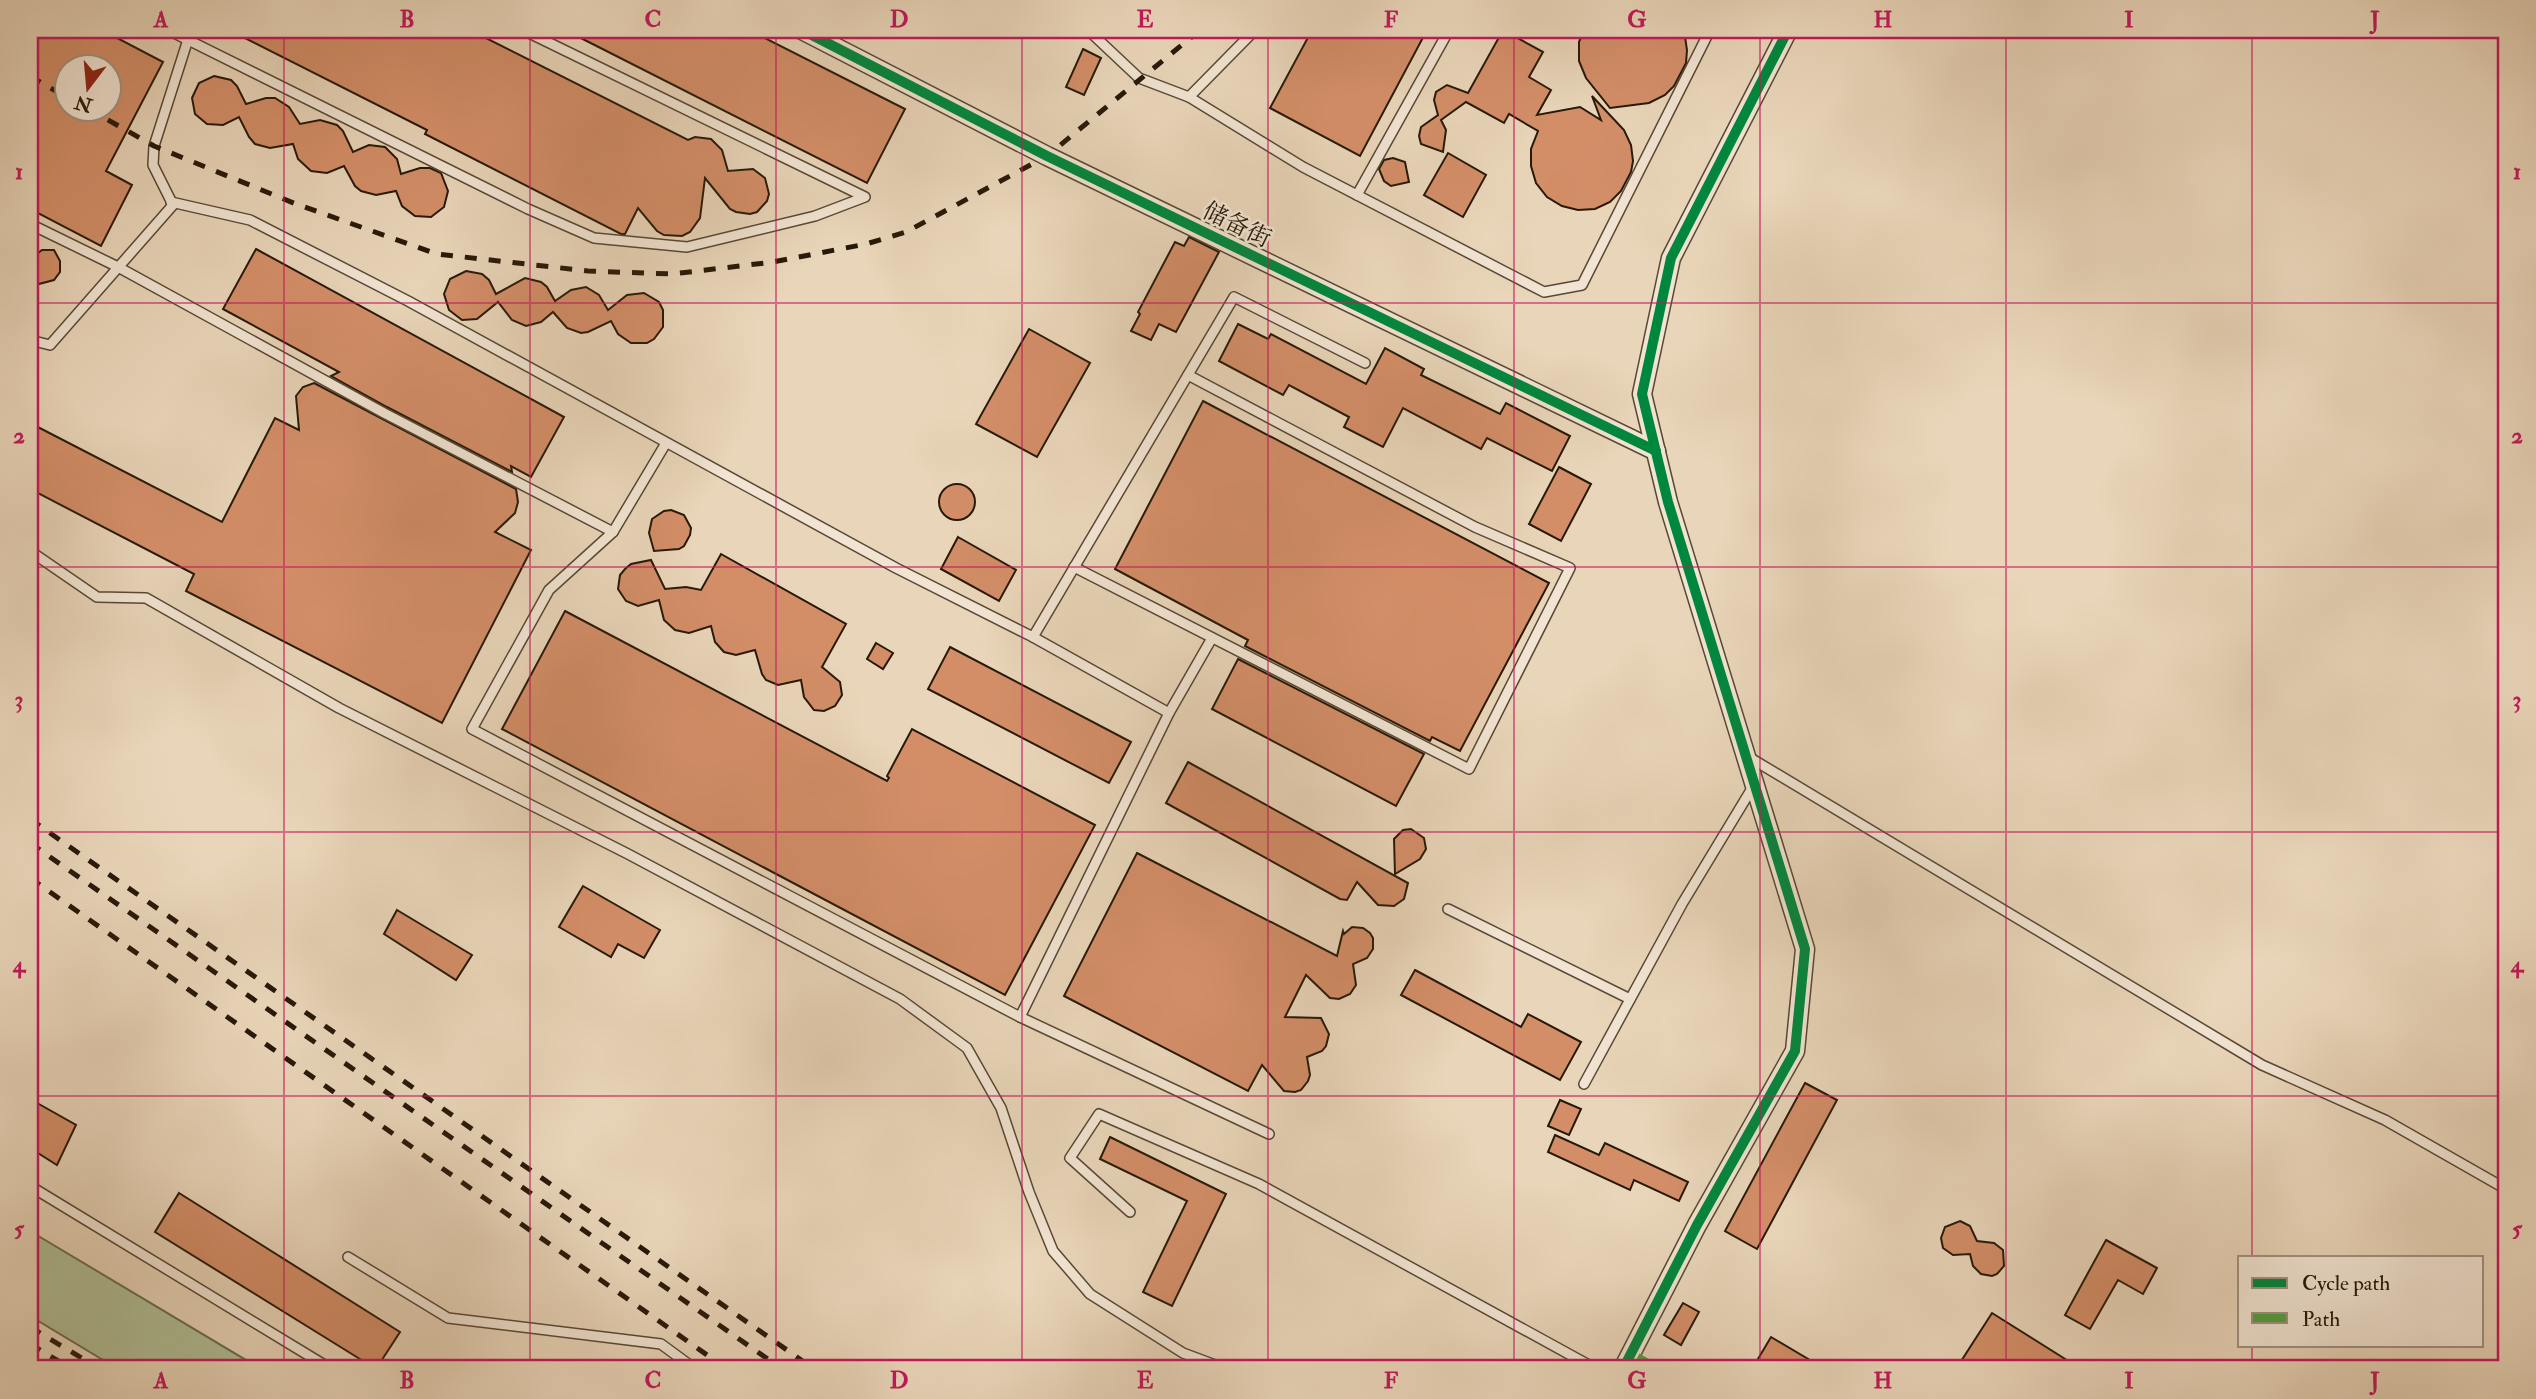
<svg xmlns="http://www.w3.org/2000/svg" width="2536" height="1399" font-family="'IM FELL Double Pica','Noto Serif SC',serif">
  <style>
    .green { fill: #b0be95; stroke: #6c6c4e; stroke-width: 2 }
    .building { fill: #d38e68; stroke: #271908; stroke-width: 2; fill-rule: evenodd }
    .lines { fill: none; stroke-linecap: round; stroke-linejoin: round }
    .service-casing { stroke: #584834; stroke-width: 12 }
    .minor-casing { stroke: #584834; stroke-width: 21 }
    .service { stroke: #f1e4d2; stroke-width: 9 }
    .minor { stroke: #f1e4d2; stroke-width: 18 }
    .rail { stroke: #271908; stroke-width: 5; stroke-dasharray: 12 12; stroke-linecap: butt }
    .quiet { stroke: #51a13e; stroke-width: 9; stroke-dasharray: 18 9; stroke-linecap: butt }
    .cycleway-casing { stroke: #f1e4d2; stroke-width: 15 }
    .cycleway { stroke: #00873e; stroke-width: 10 }
    .grid { fill: none; stroke: #c2185b; stroke-width: 2; stroke-opacity: 0.55 }
    .labels { text-anchor: middle; dominant-baseline: central; stroke-width: 5; stroke-linejoin: round; paint-order: stroke }
    .street-label { font-size: 24px; fill: #271908; stroke: #f1e4d2 }
    .neatline { fill: none; stroke: #c2185b; stroke-width: 2.5 }
    .grid-label { font-size: 23px; text-anchor: middle; font-weight: bold; fill: #c2185b }
  </style>
  <rect width="100%" height="100%" fill="#e9d5b9"/>
  <filter id="stains"><feTurbulence type="fractalNoise" baseFrequency=".00286" numOctaves="4"/><feColorMatrix values="0 0 0 0 .2 0 0 0 0 .09 0 0 0 0 .02 0 0 0 .5 -.17"/></filter>
  <radialGradient id="worn" r=".72"><stop offset=".6" stop-color="#630" stop-opacity="0"/><stop offset="1" stop-color="#630" stop-opacity=".3"/></radialGradient>
  <!-- green -->
  <path class="green" d="M30,1231L261,1369H118L30,1316Z"/>
  <!-- building -->
  <g class="building">
    <path d="M30,30H102L163,62L106,171L132,185L101,246L30,209ZM66,66H108V108H66Z"/>
    <path d="M229,30H470L688,140L695,137L711,139L722,150L728,171L753,169L765,178L769,194L767,201L757,212L750,214L736,212L730,209L705,178L700,218L690,232L682,236L664,235L657,231L638,208L625,234H621L425,134L427,130Z"/>
    <path d="M565,30H749L905,109L867,183Z"/>
    <path d="M1312,30H1427L1360,156L1270,108Z"/>
    <path d="M1503,30L1543,52L1529,77L1551,90L1537,115L1580,107L1601,120L1592,96L1624,130L1631,145L1633,161L1631,172L1621,191L1610,202L1595,209L1578,210L1562,206L1547,197L1536,183L1531,166V149L1538,131L1509,114L1504,123L1466,102L1441,120L1446,130L1443,152L1421,144L1419,136L1421,127L1438,115L1434,100L1436,92L1447,85L1468,93Z"/>
    <path d="M1584,30H1684L1687,50L1686,63L1674,86L1665,95L1649,103L1610,108L1586,78L1579,61V42Z"/>
    <path d="M1083,49L1101,58L1084,95L1066,87Z"/>
    <path d="M214,76L231,80L237,86L246,104L266,98H275L289,107L300,124L320,120L337,125L343,131L353,152L369,145L385,147L397,159L401,174L420,168H430L441,173L448,191L444,207L431,217L415,216L402,206L396,191L376,195L361,191L355,186L344,166L327,173L311,171L298,159L293,144L270,148L255,144L249,137L239,117L223,125L207,124L195,114L192,98L199,83Z"/>
    <path d="M1448,153L1486,175L1463,217L1424,195Z"/>
    <path d="M1393,158L1405,162L1409,182L1391,186L1384,181L1379,169L1384,160Z"/>
    <path d="M1189,237L1219,252L1176,332L1159,324L1151,340L1131,331L1140,314L1138,312L1175,242L1184,246Z"/>
    <path d="M256,249L564,417L531,477L511,466L512,472L387,407L331,376L339,372L223,309Z"/>
    <path d="M42,250H54L60,261V272L54,280L35,285L30,274V259Z"/>
    <path d="M466,271L482,274L489,280L496,294L525,278L541,282L547,287L555,301L571,290L586,287L599,295L608,310L627,295L644,293L659,302L663,310V327L654,339L647,343H631L618,334L611,321L588,332L581,333L567,328L553,312L541,322L526,326L512,320L498,302L477,319L462,320L449,310L444,294L450,279Z"/>
    <path d="M1238,324L1268,339L1271,334L1366,384L1385,348L1424,369L1421,375L1500,414L1506,403L1570,436L1552,471L1487,438L1481,449L1403,408L1383,447L1344,427L1349,417L1289,385L1283,395L1219,361Z"/>
    <path d="M1029,329L1090,363L1037,457L976,424Z"/>
    <path d="M314,383L516,489L518,502L515,513L495,532L531,550L442,723L186,591L194,574L30,489V423L222,522L275,418L299,430L296,396L303,387Z"/>
    <path d="M1203,401L1549,583L1460,751L1432,737L1430,741L1245,646L1248,640L1115,569Z"/>
    <path d="M1559,467L1591,484L1561,541L1529,524Z"/>
    <circle cx="957" cy="502" r="18"/>
    <path d="M671,510L684,515L691,528L690,535L684,546L679,549L654,551L649,533L652,519L664,511Z"/>
    <path d="M958,537L1016,570L999,601L941,569Z"/>
    <path d="M721,554L846,624L822,667L840,682L842,695L835,706L824,711L814,710L804,697L801,680L778,685L766,680L762,674L755,650L736,655L724,652L715,642L711,626L689,633L675,630L664,620L659,600L638,606L626,601L618,589L620,575L625,569L631,564L651,560L665,589L686,587L701,590Z"/>
    <path d="M565,611L887,781L889,778L887,776L912,729L1095,825L1005,995L502,729Z"/>
    <path d="M876,643L893,653L883,669L867,659Z"/>
    <path d="M950,647L1131,742L1109,783L928,689Z"/>
    <path d="M1238,659L1424,754L1396,806L1212,709Z"/>
    <path d="M1188,762L1408,883L1404,899L1394,906L1378,905L1357,882L1347,900L1340,899L1166,803Z"/>
    <path d="M1411,829L1424,838L1426,849L1420,859L1395,874L1394,839L1403,830Z"/>
    <path d="M1137,853L1337,956L1343,931L1344,934L1352,927L1363,928L1370,933L1373,938V949L1367,958L1353,964L1356,985L1350,994L1339,999L1330,998L1306,975L1285,1017L1321,1018L1329,1034L1326,1046L1322,1051L1307,1057L1310,1075L1308,1081L1301,1090L1295,1092L1284,1091L1262,1065L1248,1091L1064,996Z"/>
    <path d="M583,886L660,930L644,958L618,944L611,957L559,927Z"/>
    <path d="M397,910L472,955L456,980L384,934Z"/>
    <path d="M1415,970L1521,1027L1528,1014L1581,1042L1560,1080L1401,995Z"/>
    <path d="M1805,1083L1837,1100L1757,1249L1725,1231Z"/>
    <path d="M30,1099L76,1125L57,1165L30,1148Z"/>
    <path d="M1560,1100L1581,1109L1569,1135L1548,1126Z"/>
    <path d="M1555,1135L1599,1155L1605,1143L1688,1182L1679,1201L1634,1180L1630,1190L1548,1152Z"/>
    <path d="M1110,1137L1226,1194L1172,1306L1143,1292L1187,1201L1100,1159Z"/>
    <path d="M179,1193L400,1332L376,1369L155,1232Z"/>
    <path d="M1960,1221L1970,1226L1977,1241L1994,1243L2003,1250L2004,1266L1997,1274L1992,1276L1981,1274L1973,1266L1970,1254L1953,1255L1943,1248L1941,1238L1945,1227Z"/>
    <path d="M2106,1240L2157,1268L2143,1294L2118,1280L2090,1329L2065,1315Z"/>
    <path d="M1683,1303L1699,1312L1681,1345L1664,1335Z"/>
    <path d="M1992,1313L2081,1369H1956Z"/>
    <path d="M1771,1337L1825,1369H1752Z"/>
  </g>
  <g class="lines">
    <!-- service casing -->
    <g class="service-casing">
      <g id="service">
        <path d="M168,30L528,209L594,238L687,247L815,216L865,197L523,30"/>
        <path d="M1088,30L1139,78L1189,97L1303,167L1544,292L1582,285L1710,30"/>
        <path d="M1189,97L1255,30"/>
        <path d="M1357,195L1449,30"/>
        <path d="M171,202L250,220L408,301L896,568L1033,637L1234,297L1365,363"/>
        <path d="M30,224L118,267L384,413L613,532"/>
        <path d="M30,340L50,345L173,205L153,165L154,146L191,30"/>
        <path d="M666,443L613,532L549,590L472,729L1020,1017L1269,1134"/>
        <path d="M30,551L97,597L146,598L339,708L628,854L900,999L967,1048L1001,1108L1029,1192L1053,1251L1090,1294L1183,1353L1226,1369"/>
        <path d="M1074,567L1469,769L1570,568L1475,527L1188,375"/>
        <path d="M1169,713L1212,638"/>
        <path d="M1747,756L2262,1065L2385,1120L2506,1189"/>
        <path d="M1448,909L1630,999"/>
        <path d="M1020,1017L1169,713L1033,637"/>
        <path d="M1584,1084L1682,904L1754,785"/>
        <path d="M30,1186L331,1369"/>
        <path d="M1130,1212L1070,1158L1099,1114L1259,1184L1596,1369"/>
        <path d="M348,1257L448,1318L661,1344L695,1369"/>
      </g>
    </g>
    <!-- minor casing -->
    <g class="minor-casing">
      <g id="minor">
        <path d="M802,30L1047,156L1656,451"/>
        <path d="M1623,1369L1697,1225L1795,1051L1805,949L1668,502L1642,394L1671,258L1788,30"/>
      </g>
    </g>
    <!-- service -->
    <use href="#service" class="service"/>
    <!-- minor -->
    <use href="#minor" class="minor"/>
    <!-- rail -->
    <g class="rail">
      <path d="M30,76L66,97"/>
      <path d="M87,108L154,146L296,204L437,254L588,271L672,274L773,262L866,244L906,232L1047,156L1200,30"/>
      <path d="M30,819L814,1369"/>
      <path d="M30,843L782,1369"/>
      <path d="M30,878L727,1369"/>
      <path d="M30,1327L100,1369"/>
      <path d="M30,1344L72,1369"/>
    </g>
    <!-- quiet -->
    <path class="quiet" d="M1631,1354L1657,1369"/>
    <!-- cycleway casing -->
    <g class="cycleway-casing">
      <g id="cycleway">
        <path d="M802,30L1047,156L1656,451"/>
        <path d="M1623,1369L1697,1225L1795,1051L1805,949L1668,502L1642,394L1671,258L1788,30"/>
      </g>
    </g>
    <!-- cycleway -->
    <use href="#cycleway" class="cycleway"/>
  </g>
  <!-- grid -->
  <path class="grid" d="M284,30V1369M530,30V1369M776,30V1369M1022,30V1369M1268,30V1369M1514,30V1369M1760,30V1369M2006,30V1369M2252,30V1257M30,303H2506M30,567H2506M30,832H2506M30,1096H2506M2252,1345V1369"/>
  <g class="labels">
    <!-- street labels -->
    <g class="street-label">
      <text transform="translate(1237 225) rotate(26)">储备街</text>
    </g>
  </g>
  <!-- margin -->
  <rect width="2536" height="1399" fill="none" stroke="#e9d5b9" stroke-width="77"/>
  <!-- legend -->
  <rect x="2238" y="1256" width="245" height="91" fill="#f1e4d2" stroke="#a09381" stroke-width="2"/>
  <rect x="2252" y="1278" width="35" height="10" fill="#00873e" stroke="#a09381" stroke-width="2"/>
  <text x="2302" y="1290" font-size="21" fill="#271908">Cycle path</text>
  <rect x="2252" y="1313" width="35" height="10" fill="#51a13e" stroke="#a09381" stroke-width="2"/>
  <text x="2302" y="1326" font-size="21" fill="#271908">Path</text>
  <!-- north arrow -->
  <g transform="translate(88 88) rotate(196)"><circle r="33" fill="#f1e4d2" stroke="#a09381" stroke-width="2"/>
  <path d="M0-5L12 26L0 18L-12 26Z" fill="#8f2418"/>
  <text y="-10" font-size="19" font-weight="bold" text-anchor="middle" fill="#271908">N</text>
  </g>
  <rect x="38" y="38" width="2460" height="1322" class="neatline"/>
  <g class="grid-label">
    <text x="161" y="27">A</text>
    <text x="407" y="27">B</text>
    <text x="653" y="27">C</text>
    <text x="899" y="27">D</text>
    <text x="1145" y="27">E</text>
    <text x="1391" y="27">F</text>
    <text x="1637" y="27">G</text>
    <text x="1883" y="27">H</text>
    <text x="2129" y="27">I</text>
    <text x="2375" y="27">J</text>
    <text x="19" y="179">1</text>
    <text x="2517" y="179">1</text>
    <text x="19" y="443">2</text>
    <text x="2517" y="443">2</text>
    <text x="19" y="707">3</text>
    <text x="2517" y="707">3</text>
    <text x="19" y="972">4</text>
    <text x="2517" y="972">4</text>
    <text x="19" y="1236">5</text>
    <text x="2517" y="1236">5</text>
    <text x="161" y="1388">A</text>
    <text x="407" y="1388">B</text>
    <text x="653" y="1388">C</text>
    <text x="899" y="1388">D</text>
    <text x="1145" y="1388">E</text>
    <text x="1391" y="1388">F</text>
    <text x="1637" y="1388">G</text>
    <text x="1883" y="1388">H</text>
    <text x="2129" y="1388">I</text>
    <text x="2375" y="1388">J</text>
  </g>
  <rect width="100%" height="100%" filter="url(#stains)"/>
  <rect width="100%" height="100%" fill="url(#worn)"/>
</svg>
